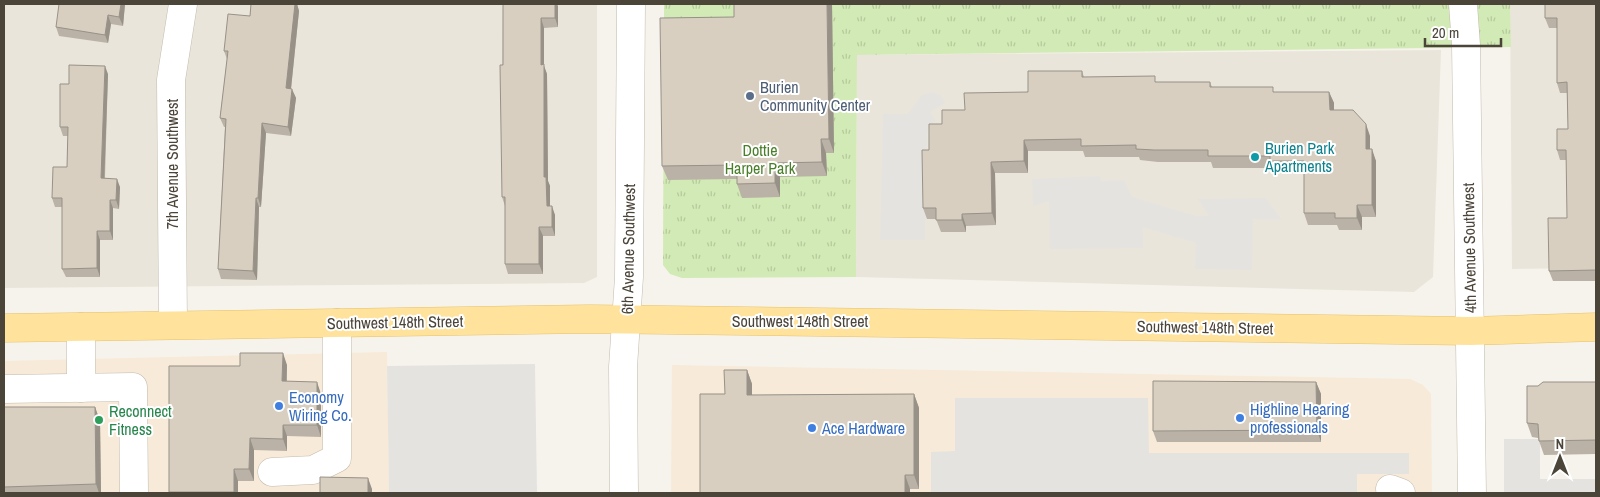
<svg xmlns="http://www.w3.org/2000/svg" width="1600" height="497" font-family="'Archivo Narrow',sans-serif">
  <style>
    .residential { fill: #eae5da }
    .commercial { fill: #f7ead8 }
    .grass { fill: url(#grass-tufts) }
    .parking { fill: #e5e3e0 }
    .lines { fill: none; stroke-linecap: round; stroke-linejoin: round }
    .minor-casing { stroke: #c2bbae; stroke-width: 29 }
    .major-casing { stroke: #e6c16a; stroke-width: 29 }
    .minor { stroke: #fff; stroke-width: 28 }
    .major { stroke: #ffe39c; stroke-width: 28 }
    .wall { fill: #bab2a6 }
    .shaded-wall { fill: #979187 }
    .building { fill: #d8cfc1; stroke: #979187 }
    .service-dot { fill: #5c6f8a; stroke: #fff; stroke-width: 2 }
    .culture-dot { fill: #0f9aa8; stroke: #fff; stroke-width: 2 }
    .shop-dot { fill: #3f7fe0; stroke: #fff; stroke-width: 2 }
    .leisure-dot { fill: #2e9e5b; stroke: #fff; stroke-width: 2 }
    .labels { text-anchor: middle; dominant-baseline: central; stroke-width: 4; stroke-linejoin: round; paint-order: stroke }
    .service-label { font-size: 16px; fill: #4e5e75; stroke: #fff; text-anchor: start }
    .culture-label { font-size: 16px; fill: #0d838f; stroke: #fff; text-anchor: start }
    .park-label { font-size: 16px; fill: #4a7f2a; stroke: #fff }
    .street-label { font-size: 16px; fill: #4b4439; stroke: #fff }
    .shop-label { font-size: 16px; fill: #366cbe; stroke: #fff; text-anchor: start }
    .leisure-label { font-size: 16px; fill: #27864d; stroke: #fff; text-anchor: start }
  </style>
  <defs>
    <pattern id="grass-tufts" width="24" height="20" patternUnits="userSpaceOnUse" patternTransform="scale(1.25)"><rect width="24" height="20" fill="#d2eab5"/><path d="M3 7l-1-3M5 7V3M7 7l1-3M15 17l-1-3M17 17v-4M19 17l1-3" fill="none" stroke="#b6ca9c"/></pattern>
  </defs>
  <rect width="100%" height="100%" fill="#f6f3ec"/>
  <!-- residential -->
  <g class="residential">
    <path d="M4,4H597V277L584,283L4,288Z"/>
    <path d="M1510,4H1596V268L1512,269Z"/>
    <path d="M1441,50L1433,277L1414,292L856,277L857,55Z"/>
  </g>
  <!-- commercial -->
  <g class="commercial">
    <path d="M387,352L389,493H4V361Z"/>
    <path d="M672,365L1410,379L1423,385L1431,394L1432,493H671Z"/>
  </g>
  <!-- grass -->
  <path class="grass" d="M664,4H1510L1511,47L857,55L856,277L682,278L670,274L663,265Z"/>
  <!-- parking -->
  <g class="parking">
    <path d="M933,92L940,95L945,103L930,112L935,120L927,132L925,240H880L883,114H908L922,95Z"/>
    <path d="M1100,176L1101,181L1124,180L1132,197L1196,216H1209L1198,199L1266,198L1282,220L1253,219L1252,270L1195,269L1196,243L1143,227V248L1050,249L1049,201L1033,206L1032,179Z"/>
    <path d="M535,364L537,493H389L387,366Z"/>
    <path d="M955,398H1148L1149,453H1409V474H1357V493H931V452L955,451Z"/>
    <path d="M1504,439H1540V479H1596V493H1504Z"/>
  </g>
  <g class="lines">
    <!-- minor casing -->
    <g class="minor-casing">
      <g id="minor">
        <path d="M1463,4L1466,45L1472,493"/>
        <path d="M173,325L171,80L183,4"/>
        <path d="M81,327V388"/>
        <path d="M4,389L133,387L134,493"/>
        <path d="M272,472L313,470L337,458V323"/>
        <path d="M1390,489L1401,493"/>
        <path d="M624,493L623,367L629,277L631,4"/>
      </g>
    </g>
    <!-- major casing -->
    <g class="major-casing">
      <path id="major" d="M4,328L590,319L1470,331L1596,327"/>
    </g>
    <!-- minor -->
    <use href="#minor" class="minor"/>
    <!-- major -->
    <use href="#major" class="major"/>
  </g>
  <!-- wall -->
  <g class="wall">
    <path d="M125,4L123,26L111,24L108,43L59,36L56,27Z"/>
    <path d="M251,4H297L299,11L291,89L296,98L291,136L266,133L261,207H259L257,280L221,279L218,269L225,127H224L220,118L227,59L224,51L250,16Z"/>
    <path d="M503,4L558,6V27L544,28V66L547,74L548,181L550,186V206L555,215V236H543V274H508L505,264V206L502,197Z"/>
    <path d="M832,4L834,153H826L827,176L780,177V197L742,198L737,184V179L668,180L662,166L734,17Z"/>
    <path d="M1596,4V281H1553L1549,271L1567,218V160H1560L1557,150L1568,129L1567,93H1560L1557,83V28H1549L1545,18Z"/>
    <path d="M1082,71L1084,77L1158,82H1210L1212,87L1275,92H1329L1334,103V110L1370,136V149L1376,161V217H1362V230H1339L1337,225H1308L1304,213V173H1274L1272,168H1213L1211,162H1158L1140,160L1139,157H1085L1083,151H1028V173H995L996,225L966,226V232H941L936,219H927L923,208L929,150L942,124Z"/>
    <path d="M108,74L105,178L120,187L119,209L113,208V240H100V277H66L62,269V207H55L52,198L67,167L68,136H63L60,127L69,84Z"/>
    <path d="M287,365V382L321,394V437L287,436V451L254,450V481H238V493H169V492Z"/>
    <path d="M747,370L752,384V395L914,394L919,408V489H910V493L725,394Z"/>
    <path d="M1316,382L1321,394V442H1157L1153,431Z"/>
    <path d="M1596,382V454L1544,455L1539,441L1538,438L1532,437L1527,423L1538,386Z"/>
    <path d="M4,407H95L100,421L101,493H4Z"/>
  </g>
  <!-- shaded-wall -->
  <g class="shaded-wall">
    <path d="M121,4H125L123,26L119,17Z"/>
    <path d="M293,4H297L299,11L290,98L286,88Z"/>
    <path d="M555,4H557L558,6V27L555,18Z"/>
    <path d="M827,4H832L834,153L829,139Z"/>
    <path d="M108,15L111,24L108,43L105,35Z"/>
    <path d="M541,18L544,28V66L547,74L548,181L550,186V215L547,206L544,177L541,65Z"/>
    <path d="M105,66L108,74L104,187L101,178Z"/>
    <path d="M292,89L296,98L291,136L288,127Z"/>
    <path d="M1329,92L1334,103V122L1330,110Z"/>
    <path d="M262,123L266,133L261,207L258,198Z"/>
    <path d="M1366,124L1370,136V161L1366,149Z"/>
    <path d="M821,139L826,153L827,176L822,162Z"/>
    <path d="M1024,140L1028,151V173L1024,161Z"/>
    <path d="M1372,149L1376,161V217L1372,205Z"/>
    <path d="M991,162L995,173L996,225L992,213Z"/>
    <path d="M775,163L780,177V197L775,183Z"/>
    <path d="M117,179L120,187L119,209L116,200Z"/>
    <path d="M256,198L259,207L257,280L253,271Z"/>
    <path d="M110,200L113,208V240L110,231Z"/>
    <path d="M1357,205L1362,217V230L1357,218Z"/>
    <path d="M552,206L555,215V236L552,227Z"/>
    <path d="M962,214L966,226V232L962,220Z"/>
    <path d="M539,227L543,236V274L539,264Z"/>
    <path d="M97,231L100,240V277L97,268Z"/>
    <path d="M283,353L287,365L286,393L282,381Z"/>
    <path d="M747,370L752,384V409L747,395Z"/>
    <path d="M317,382L321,394V437L317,425Z"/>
    <path d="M1316,382L1321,394V442L1317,430Z"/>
    <path d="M914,394L919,408V489L914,475Z"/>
    <path d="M95,407L100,421L101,493H99L96,484Z"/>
    <path d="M283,425L287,436V451L283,439Z"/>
    <path d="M250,438L254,450V481L249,469Z"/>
    <path d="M234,469L238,481V493H234Z"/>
    <path d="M905,475L910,489V493H905Z"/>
    <path d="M368,478L372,489V493H368Z"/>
  </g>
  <!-- building -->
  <g class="building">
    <path d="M59,4H121L119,17L108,15L105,35L56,27Z"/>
    <path d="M251,4H295L286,88L292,89L288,127L262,123L258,198H256L253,271L218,269L226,119L220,118L228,51H224L228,14L250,16Z"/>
    <path d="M503,4H555V18H541V65L544,64V177H546L547,206H552V227H539V264H505V197H502L500,65H503Z"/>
    <path d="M734,4H827L829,139H821L822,162L775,163V183L737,184V165L662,166L660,18L734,17Z"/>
    <path d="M1545,4H1596V270L1549,271L1548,218H1567L1566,150H1557V129H1568L1567,82L1557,83V18H1545Z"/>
    <path d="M69,65L105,66L101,178L117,179L116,200H110V231H97V268L62,269V198H52L53,167H67L68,127H60V84H69Z"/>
    <path d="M1028,71H1082V77L1155,76V82H1210V87H1273V92H1329L1330,110H1353L1366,124V149H1372V205H1357V218H1335V213H1304V161H1270V156H1208V150H1154L1136,149V145L1081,146V139L1024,140V161L991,162L992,213L962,214V220H936V208H923L922,150H929V124H942V110H965L964,93L1028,92Z"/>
    <path d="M240,353H283L282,381L317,382V425H283V439L250,438L249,469H234V492H169V366H240Z"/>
    <path d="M724,370H747V395L914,394V475H905V493H700V394H725Z"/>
    <path d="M1153,381L1316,382L1317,430L1153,431Z"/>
    <path d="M1543,382H1596V440L1539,441L1538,424L1527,423V386H1538Z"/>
    <path d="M4,407H95L96,484L4,487Z"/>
    <path d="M320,477L368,478V493H320Z"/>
  </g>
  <!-- markers -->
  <circle class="service-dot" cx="750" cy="96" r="5"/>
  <circle class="culture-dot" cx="1255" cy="157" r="5"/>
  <g class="shop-dot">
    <circle cx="279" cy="406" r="5"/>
    <circle cx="1240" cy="418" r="5"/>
    <circle cx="812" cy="428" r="5"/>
  </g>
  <circle class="leisure-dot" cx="99" cy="420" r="5"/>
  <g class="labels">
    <!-- service labels -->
    <g class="service-label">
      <text x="760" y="87">Burien<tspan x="760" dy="18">Community Center</tspan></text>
    </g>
    <!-- culture labels -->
    <g class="culture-label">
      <text x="1265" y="148">Burien Park<tspan x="1265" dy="18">Apartments</tspan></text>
    </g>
    <!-- park labels -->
    <g class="park-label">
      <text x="760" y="150">Dottie<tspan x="760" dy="18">Harper Park</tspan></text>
    </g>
    <!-- street labels -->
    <g class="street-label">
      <text transform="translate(172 164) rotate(-90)">7th Avenue Southwest</text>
      <text transform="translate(1469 248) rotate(-91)">4th Avenue Southwest</text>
      <text transform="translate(628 249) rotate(-89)">6th Avenue Southwest</text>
      <text x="800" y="321">Southwest 148th Street</text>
      <text transform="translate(395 322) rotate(-1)">Southwest 148th Street</text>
      <text transform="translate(1205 327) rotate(1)">Southwest 148th Street</text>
    </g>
    <!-- shop labels -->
    <g class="shop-label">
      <text x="289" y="397">Economy<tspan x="289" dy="18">Wiring Co.</tspan></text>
      <text x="1250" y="409">Highline Hearing<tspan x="1250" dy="18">professionals</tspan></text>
      <text x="822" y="428">Ace Hardware</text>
    </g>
    <!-- leisure labels -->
    <g class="leisure-label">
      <text x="109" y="411">Reconnect<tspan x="109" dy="18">Fitness</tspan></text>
    </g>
  </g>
  <!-- border -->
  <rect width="1600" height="497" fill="none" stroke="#4b4439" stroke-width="10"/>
  <!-- north arrow -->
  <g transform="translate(1560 457)" stroke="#ffffff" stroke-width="4" paint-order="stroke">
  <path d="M0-4L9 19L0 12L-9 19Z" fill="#4b4439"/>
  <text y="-8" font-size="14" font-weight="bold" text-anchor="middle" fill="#4b4439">N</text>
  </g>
  <!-- scale -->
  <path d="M1425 38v8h76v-8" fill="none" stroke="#4b4439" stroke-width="2.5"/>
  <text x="1432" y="38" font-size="15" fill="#4b4439" stroke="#ffffff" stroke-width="4" paint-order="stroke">20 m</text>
</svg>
